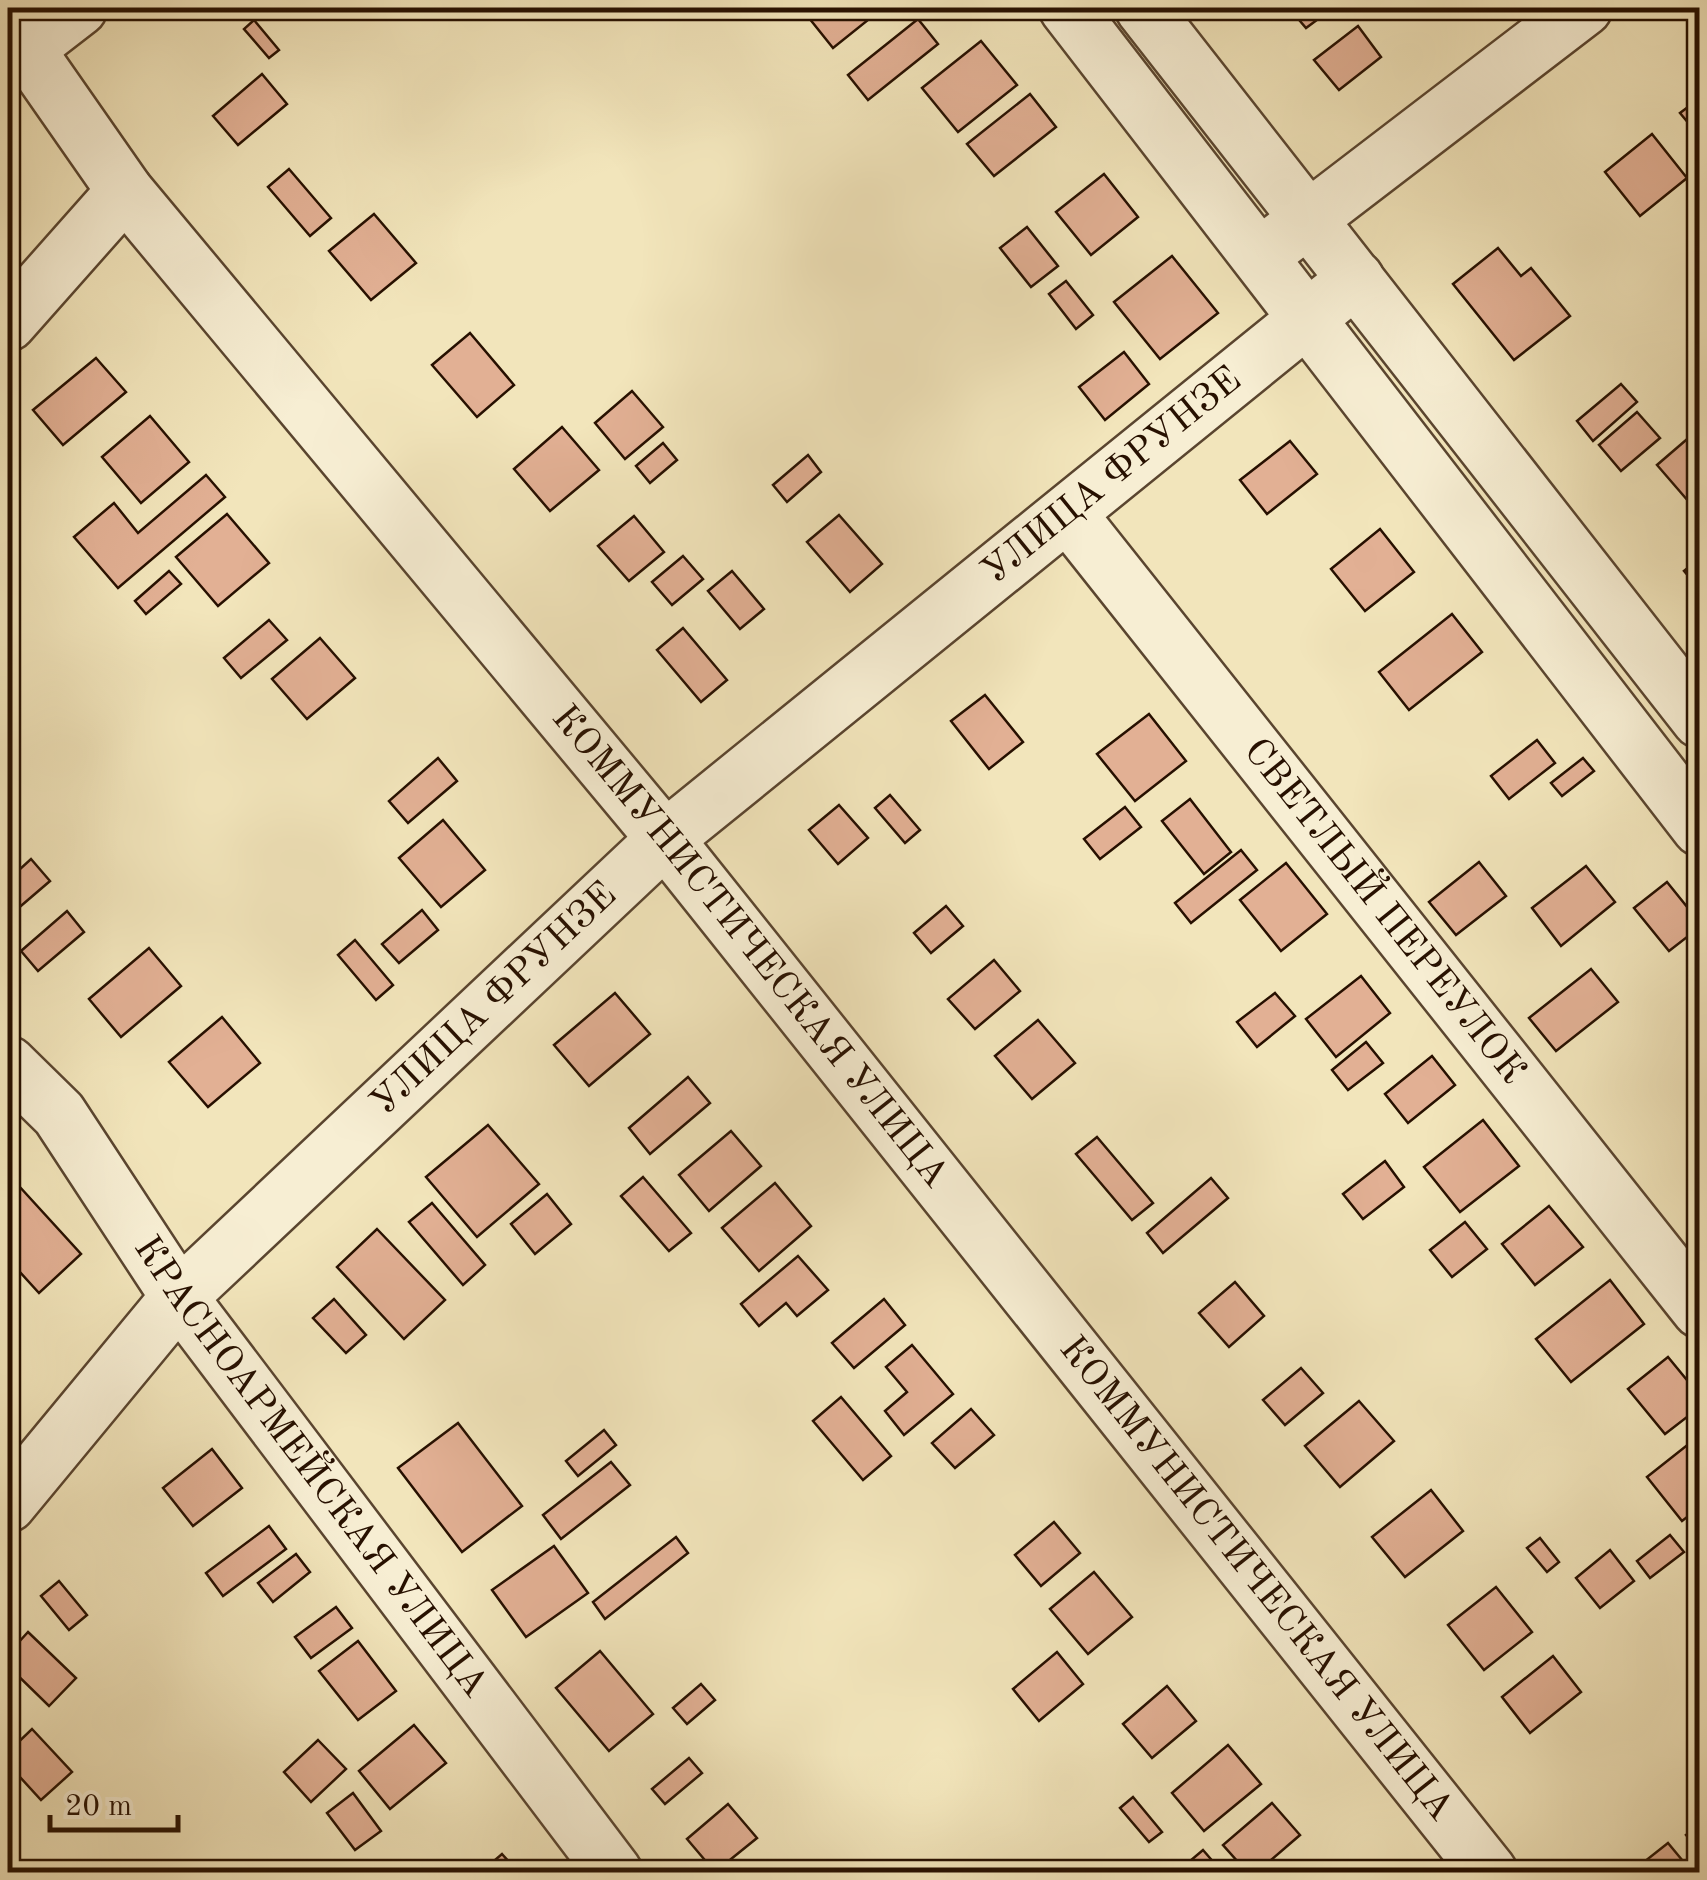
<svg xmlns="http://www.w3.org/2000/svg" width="1707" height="1880" font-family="'Old Standard TT',serif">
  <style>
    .building { fill: #e2b094; stroke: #271000; stroke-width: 2.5 }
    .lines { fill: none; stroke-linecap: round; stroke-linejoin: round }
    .minor-casing { stroke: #5a452f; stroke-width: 60 }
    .minor { stroke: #f7eed3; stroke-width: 55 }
    .labels { text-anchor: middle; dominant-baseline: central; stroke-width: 10; stroke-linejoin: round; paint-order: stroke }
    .street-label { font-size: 38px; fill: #271000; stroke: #f7eed3 }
  </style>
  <rect width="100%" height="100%" fill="#f2e5bb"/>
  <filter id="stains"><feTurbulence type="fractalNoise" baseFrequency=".002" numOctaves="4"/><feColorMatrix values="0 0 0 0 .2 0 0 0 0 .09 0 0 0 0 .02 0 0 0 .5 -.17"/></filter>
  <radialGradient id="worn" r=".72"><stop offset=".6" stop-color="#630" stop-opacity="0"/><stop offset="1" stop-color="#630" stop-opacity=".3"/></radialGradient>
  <!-- building -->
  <g class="building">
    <path d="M801,8H865L873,16L833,48Z"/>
    <path d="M1289,8H1333L1306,28Z"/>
    <path d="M918,19L938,44L868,100L848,75Z"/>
    <path d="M254,20L279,50L269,58L244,29Z"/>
    <path d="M1358,26L1381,57L1339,90L1314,60Z"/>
    <path d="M981,41L1017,85L958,132L922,88Z"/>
    <path d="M262,74L287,104L238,145L213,116Z"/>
    <path d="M1030,94L1056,127L994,176L967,144Z"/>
    <path d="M1700,98V137L1680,113Z"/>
    <path d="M1652,134L1687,178L1640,216L1605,172Z"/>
    <path d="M289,169L331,218L310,236L268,187Z"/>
    <path d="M1104,174L1138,217L1091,255L1056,212Z"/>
    <path d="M374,214L416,263L371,300L329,251Z"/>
    <path d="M1027,227L1058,266L1031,287L1000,248Z"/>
    <path d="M1498,248L1521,276L1531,268L1570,316L1514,360L1453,284Z"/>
    <path d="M1172,256L1218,313L1160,359L1114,302Z"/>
    <path d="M1066,281L1093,315L1076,329L1049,294Z"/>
    <path d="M470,333L514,385L477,417L432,365Z"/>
    <path d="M1124,352L1149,384L1105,420L1079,387Z"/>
    <path d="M96,358L126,392L63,445L33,410Z"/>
    <path d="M1621,384L1637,402L1593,441L1577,421Z"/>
    <path d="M632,391L663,427L625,459L595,423Z"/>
    <path d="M1637,412L1660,438L1621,471L1599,445Z"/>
    <path d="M150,416L189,462L141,503L102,457Z"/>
    <path d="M562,427L599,470L550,511L514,469Z"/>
    <path d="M1700,428V492L1689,502L1657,465Z"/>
    <path d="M1290,441L1317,474L1267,514L1240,480Z"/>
    <path d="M663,443L677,460L650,483L636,466Z"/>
    <path d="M808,455L821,472L787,502L773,485Z"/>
    <path d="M206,475L225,497L118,588L74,537L114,503L138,533Z"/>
    <path d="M227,514L269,563L218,606L176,557Z"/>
    <path d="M839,515L882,564L850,592L807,542Z"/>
    <path d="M634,516L664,552L629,581L598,546Z"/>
    <path d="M1380,529L1414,572L1365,611L1331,569Z"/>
    <path d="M683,556L703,579L672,605L652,582Z"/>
    <path d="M1700,558V590L1684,571Z"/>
    <path d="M169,571L181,584L146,614L135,601Z"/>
    <path d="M732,571L764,609L740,629L708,591Z"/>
    <path d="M1452,614L1482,652L1409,710L1379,672Z"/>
    <path d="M269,620L287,640L241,678L224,658Z"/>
    <path d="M683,628L727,680L701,702L657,650Z"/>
    <path d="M320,638L355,678L307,719L272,679Z"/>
    <path d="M985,695L1023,742L989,769L951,721Z"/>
    <path d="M1149,714L1186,761L1135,801L1097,754Z"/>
    <path d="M1537,740L1555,763L1509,799L1491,776Z"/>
    <path d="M438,758L457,781L408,823L389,801Z"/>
    <path d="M1583,758L1594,771L1562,796L1551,783Z"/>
    <path d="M890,795L920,830L905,843L875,808Z"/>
    <path d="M1190,799L1231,852L1204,874L1162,821Z"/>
    <path d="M839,805L868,838L838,864L809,830Z"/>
    <path d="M1125,807L1141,827L1100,859L1084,839Z"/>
    <path d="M443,820L485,870L441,907L399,858Z"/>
    <path d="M1241,850L1257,870L1191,923L1175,903Z"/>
    <path d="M31,859L50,881L8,917V880Z"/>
    <path d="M1479,862L1506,896L1456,935L1429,902Z"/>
    <path d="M1286,863L1327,914L1281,951L1240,900Z"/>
    <path d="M1586,866L1615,902L1561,946L1532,908Z"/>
    <path d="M1667,882L1700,923V927L1669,951L1634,908Z"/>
    <path d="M946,906L963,926L931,953L914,933Z"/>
    <path d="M422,910L438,930L399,963L382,944Z"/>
    <path d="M67,911L84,932L38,971L21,951Z"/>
    <path d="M355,940L393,985L376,1000L338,955Z"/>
    <path d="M149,948L181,986L121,1037L89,999Z"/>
    <path d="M994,960L1020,991L975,1029L948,999Z"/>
    <path d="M1591,969L1618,1002L1556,1051L1529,1018Z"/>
    <path d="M1361,976L1390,1013L1336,1057L1306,1019Z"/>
    <path d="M615,993L650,1034L589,1086L554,1045Z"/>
    <path d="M1275,993L1295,1016L1257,1047L1237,1022Z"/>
    <path d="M222,1017L260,1063L208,1107L169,1062Z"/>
    <path d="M1038,1020L1075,1063L1032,1099L995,1056Z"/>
    <path d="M1366,1042L1383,1063L1348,1090L1332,1070Z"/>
    <path d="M1432,1056L1455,1085L1408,1123L1385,1094Z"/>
    <path d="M688,1077L710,1103L650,1154L629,1128Z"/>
    <path d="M1483,1120L1519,1166L1460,1212L1424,1167Z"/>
    <path d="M488,1125L539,1184L477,1237L426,1177Z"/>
    <path d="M731,1131L761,1166L709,1211L679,1175Z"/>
    <path d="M1097,1137L1153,1203L1132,1220L1076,1154Z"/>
    <path d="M1385,1161L1404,1187L1363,1219L1343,1194Z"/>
    <path d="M8,1174L81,1254L39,1293L8,1259Z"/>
    <path d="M643,1177L691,1233L669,1251L621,1196Z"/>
    <path d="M1211,1178L1228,1198L1163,1253L1147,1233Z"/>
    <path d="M775,1183L811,1226L759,1271L722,1228Z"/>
    <path d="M547,1194L571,1224L535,1254L511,1224Z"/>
    <path d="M432,1203L485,1265L463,1285L409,1222Z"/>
    <path d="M1549,1206L1583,1247L1535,1285L1502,1244Z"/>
    <path d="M1465,1222L1487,1249L1452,1277L1430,1250Z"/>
    <path d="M377,1229L445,1300L404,1339L337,1267Z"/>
    <path d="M798,1256L828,1290L797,1316L786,1303L759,1326L741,1304Z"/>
    <path d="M1610,1280L1644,1324L1571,1382L1536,1339Z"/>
    <path d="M1235,1282L1264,1316L1229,1347L1199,1313Z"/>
    <path d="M334,1299L366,1335L346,1353L313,1318Z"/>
    <path d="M884,1299L905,1325L854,1368L832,1343Z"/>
    <path d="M912,1345L953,1394L904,1435L885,1411L907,1392L886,1367Z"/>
    <path d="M1668,1357L1700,1396V1407L1665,1434L1628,1389Z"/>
    <path d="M1301,1368L1323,1393L1285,1425L1263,1400Z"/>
    <path d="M841,1397L891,1456L863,1480L813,1421Z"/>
    <path d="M1359,1401L1394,1441L1340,1487L1305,1446Z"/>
    <path d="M971,1409L994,1435L955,1468L932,1443Z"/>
    <path d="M458,1423L522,1506L462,1552L398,1468Z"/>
    <path d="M604,1430L616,1445L578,1476L566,1461Z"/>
    <path d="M1700,1435V1507L1682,1521L1647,1477Z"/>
    <path d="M212,1449L242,1488L193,1526L163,1488Z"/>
    <path d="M611,1462L630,1485L561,1539L543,1515Z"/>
    <path d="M1431,1490L1463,1531L1405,1577L1372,1537Z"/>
    <path d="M1054,1522L1080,1553L1041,1586L1015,1555Z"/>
    <path d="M269,1526L286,1549L223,1596L206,1573Z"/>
    <path d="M1670,1535L1684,1552L1650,1578L1637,1561Z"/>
    <path d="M676,1537L688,1553L605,1619L593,1602Z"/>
    <path d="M1540,1538L1559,1562L1547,1572L1527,1548Z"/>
    <path d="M554,1546L588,1593L526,1637L492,1590Z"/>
    <path d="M1610,1550L1634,1581L1600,1608L1576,1578Z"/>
    <path d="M296,1554L310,1572L273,1602L258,1583Z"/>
    <path d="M1094,1572L1132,1617L1088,1654L1050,1609Z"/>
    <path d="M59,1581L87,1615L69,1630L41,1596Z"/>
    <path d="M1496,1587L1532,1632L1484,1670L1448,1625Z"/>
    <path d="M336,1607L352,1628L311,1658L295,1637Z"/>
    <path d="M28,1632L76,1678L49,1706L8,1666V1654Z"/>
    <path d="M358,1641L396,1691L358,1720L319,1671Z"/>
    <path d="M600,1651L653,1714L609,1751L556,1688Z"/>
    <path d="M1057,1652L1083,1684L1039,1721L1013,1689Z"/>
    <path d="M1553,1656L1581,1692L1530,1733L1502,1697Z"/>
    <path d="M701,1684L715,1700L687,1724L673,1708Z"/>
    <path d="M1167,1686L1196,1721L1152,1758L1123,1724Z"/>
    <path d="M414,1725L446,1763L390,1809L359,1771Z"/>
    <path d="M32,1729L72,1772L41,1800L8,1764V1752Z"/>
    <path d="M318,1740L346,1769L311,1802L284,1772Z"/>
    <path d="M1228,1745L1261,1784L1204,1831L1172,1793Z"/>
    <path d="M689,1758L702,1773L665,1804L652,1789Z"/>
    <path d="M353,1793L381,1831L355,1850L327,1813Z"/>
    <path d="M1133,1797L1162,1832L1149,1842L1120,1808Z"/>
    <path d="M1272,1803L1300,1835L1257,1872H1247L1223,1845Z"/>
    <path d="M728,1804L757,1838L715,1872L687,1839Z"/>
    <path d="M1700,1824V1852L1686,1835Z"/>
    <path d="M1668,1843L1692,1872H1638L1635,1869Z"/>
    <path d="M1203,1850L1222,1872H1177Z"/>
    <path d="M502,1854L518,1872H481Z"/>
  </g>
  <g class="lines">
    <!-- minor casing -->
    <g class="minor-casing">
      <g id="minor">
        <path d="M1067,8L1700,828"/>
        <path d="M1143,8L1700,720"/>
        <path id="s1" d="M8,27L26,49L125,191L665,839L1489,1872"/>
        <path d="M26,49L79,8"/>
        <path d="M1281,240L1584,8"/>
        <path d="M8,323L125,191"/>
        <path id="s2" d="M1068,514L1700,1310"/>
        <path id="s3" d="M8,1064L59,1114L179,1297L614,1872"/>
        <path id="s4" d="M8,1504L179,1297L665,839L1356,279"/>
      </g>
    </g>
    <!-- minor -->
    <use href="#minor" class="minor"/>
  </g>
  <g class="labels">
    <!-- street labels -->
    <g class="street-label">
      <text stroke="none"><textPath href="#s4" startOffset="1512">УЛИЦА ФРУНЗЕ</textPath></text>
      <text stroke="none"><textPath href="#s2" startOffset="508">СВЕТЛЫЙ ПЕРЕУЛОК</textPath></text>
      <text stroke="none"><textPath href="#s1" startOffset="1182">КОММУНИСТИЧЕСКАЯ УЛИЦА</textPath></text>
      <text stroke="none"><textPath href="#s4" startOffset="702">УЛИЦА ФРУНЗЕ</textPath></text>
      <text stroke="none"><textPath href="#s3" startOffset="505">КРАСНОАРМЕЙСКАЯ УЛИЦА</textPath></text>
      <text stroke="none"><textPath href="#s1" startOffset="1992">КОММУНИСТИЧЕСКАЯ УЛИЦА</textPath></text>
    </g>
  </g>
  <!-- margin -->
  <rect width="1707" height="1880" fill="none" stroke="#f2e5bb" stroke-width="40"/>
  <rect x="10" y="10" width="1687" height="1860" fill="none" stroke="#271000" stroke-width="5"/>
  <rect x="20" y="20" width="1667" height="1840" fill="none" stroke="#271000" stroke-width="2.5"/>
  <!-- scale -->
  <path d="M50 1815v15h128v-15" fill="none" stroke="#271000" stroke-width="5"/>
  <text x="65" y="1815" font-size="30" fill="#271000" stroke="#f7eed3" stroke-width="8" paint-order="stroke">20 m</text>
  <rect width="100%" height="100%" filter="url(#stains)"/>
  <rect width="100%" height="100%" fill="url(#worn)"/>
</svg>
